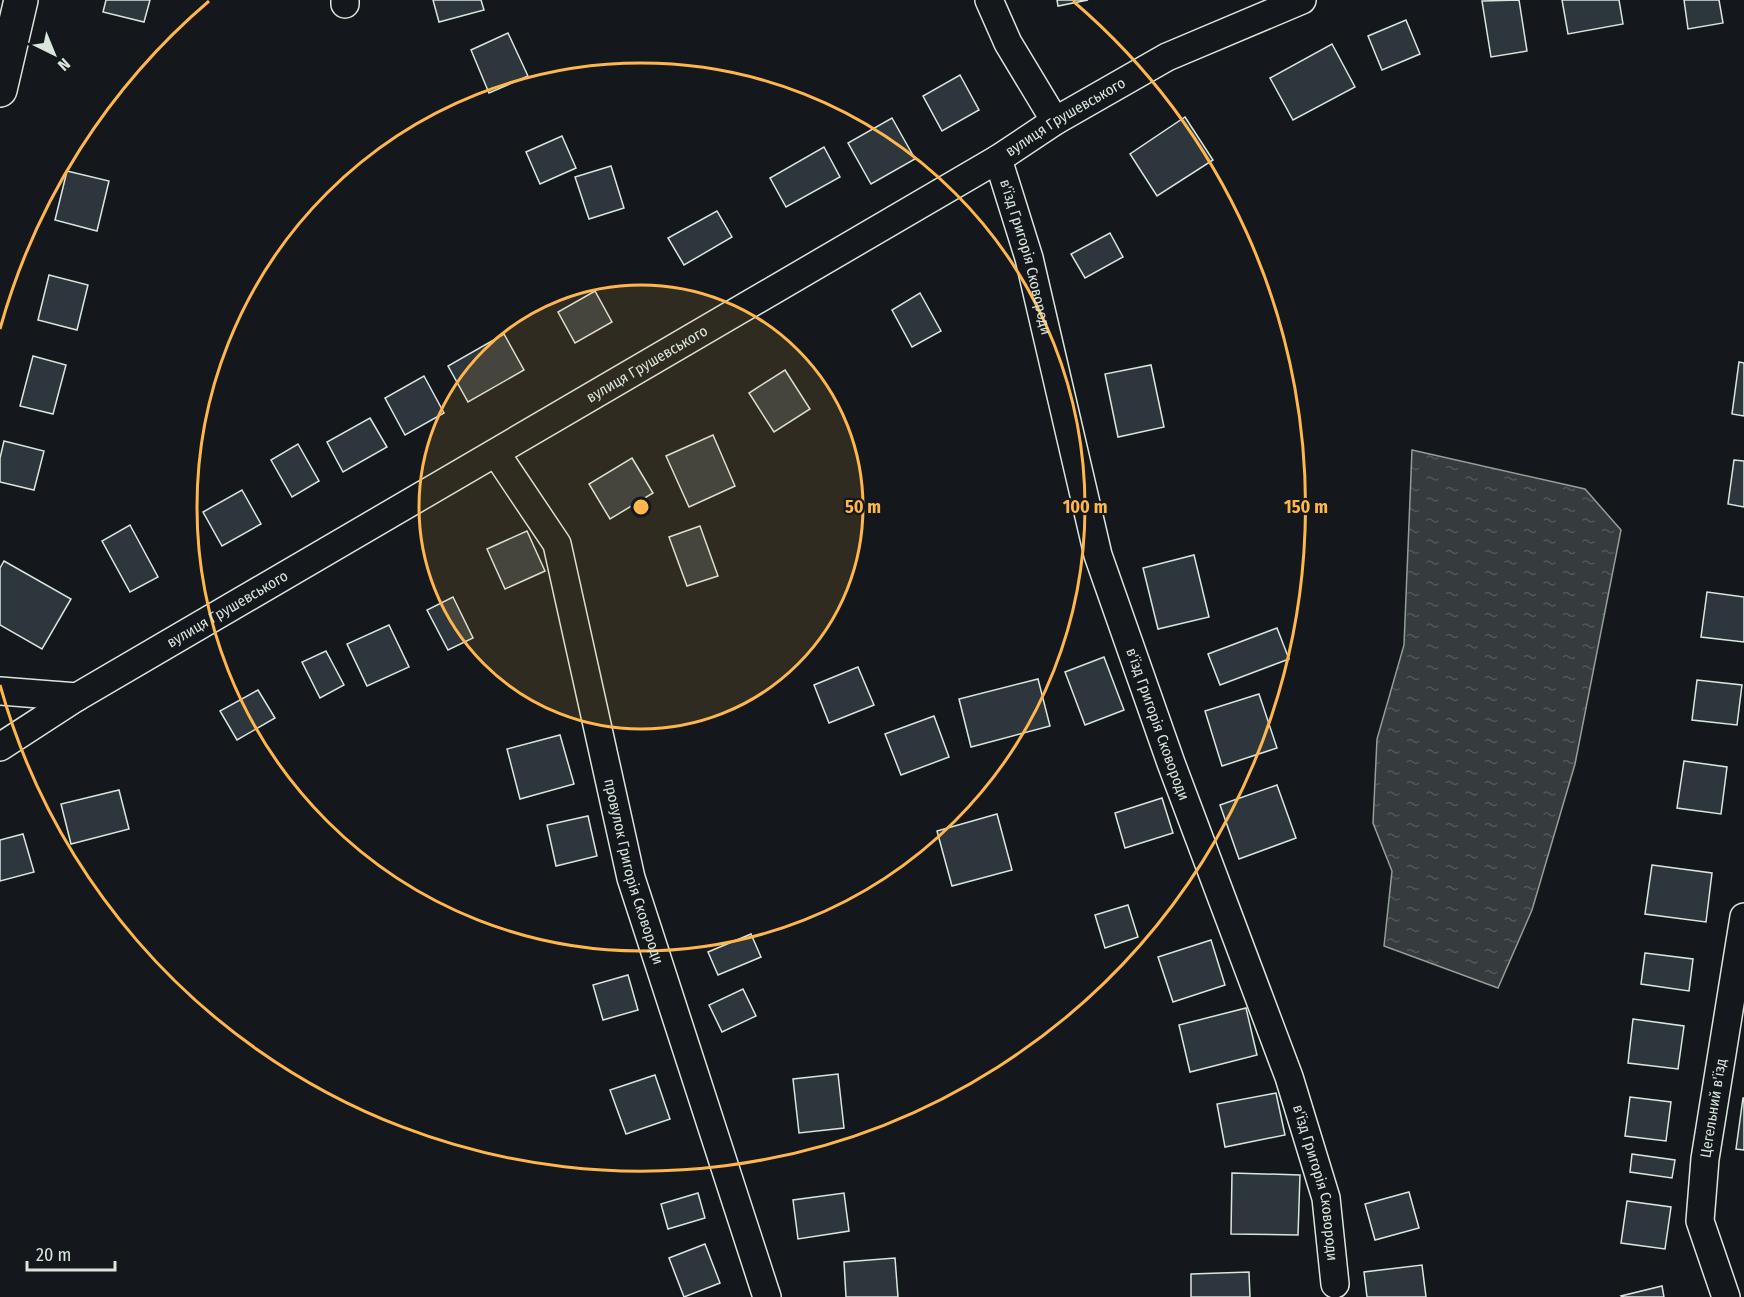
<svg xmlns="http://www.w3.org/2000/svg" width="1744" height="1297" font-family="'Fira Sans Condensed',sans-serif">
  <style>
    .water { fill: url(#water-ripples); stroke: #939e99; stroke-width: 1.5 }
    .building { fill: #2c363c; stroke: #d8e6dc; stroke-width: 1.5 }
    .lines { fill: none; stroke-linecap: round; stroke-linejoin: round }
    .minor-casing { stroke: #d8e6dc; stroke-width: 30 }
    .primary-casing { stroke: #d8e6dc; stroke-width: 36 }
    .minor { stroke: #14181c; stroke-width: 27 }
    .primary { stroke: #14181c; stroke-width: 33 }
    .ring { fill: none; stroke: #ffb74d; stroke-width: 3 }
    .labels { text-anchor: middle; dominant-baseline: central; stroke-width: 4.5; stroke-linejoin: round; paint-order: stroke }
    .street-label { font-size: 15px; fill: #d8e6dc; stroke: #14181c }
    .centre { fill: #ffb74d; stroke: #14181c; stroke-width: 3 }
    .ring-label { font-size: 18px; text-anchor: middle; font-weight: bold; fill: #ffb74d; stroke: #14181c; stroke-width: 4.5; stroke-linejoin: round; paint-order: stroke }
  </style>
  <defs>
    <pattern id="water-ripples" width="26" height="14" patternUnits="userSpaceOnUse" patternTransform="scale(1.5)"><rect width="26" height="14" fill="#363b3e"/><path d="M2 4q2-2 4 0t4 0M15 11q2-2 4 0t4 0" fill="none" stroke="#525759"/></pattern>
  </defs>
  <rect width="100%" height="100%" fill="#14181c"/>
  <!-- water -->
  <path class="water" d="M1412,450L1585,489L1621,530L1575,764L1532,910L1498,988L1384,946L1392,871L1373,823L1377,739L1404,645Z"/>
  <!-- building -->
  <g class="building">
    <path d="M106,0H150L144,22L103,12Z"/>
    <path d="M433,0H481L484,10L439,22Z"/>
    <path d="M1057,0H1088L1058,6Z"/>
    <path d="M1519,0L1527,51L1491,57L1482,1Z"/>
    <path d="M1562,0H1619L1623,24L1568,34Z"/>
    <path d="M1684,0H1719L1723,23L1688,29Z"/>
    <path d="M1406,20L1420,54L1382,70L1368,36Z"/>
    <path d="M508,33L528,76L489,93L471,50Z"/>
    <path d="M1332,44L1355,87L1293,120L1270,78Z"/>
    <path d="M960,75L979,110L942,131L923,96Z"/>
    <path d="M1185,117L1213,160L1157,196L1130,154Z"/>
    <path d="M892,118L915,159L871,184L848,143Z"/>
    <path d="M562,136L576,168L540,184L526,152Z"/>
    <path d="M824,147L840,177L786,207L770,178Z"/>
    <path d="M611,166L624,208L589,219L575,177Z"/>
    <path d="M67,171L109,181L97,231L55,220Z"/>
    <path d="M717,211L732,237L684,265L668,238Z"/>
    <path d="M1110,233L1123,257L1085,278L1071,254Z"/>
    <path d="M49,275L88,285L77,330L38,320Z"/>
    <path d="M595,291L612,322L575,343L558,312Z"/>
    <path d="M920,293L941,331L912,347L892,310Z"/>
    <path d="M504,334L524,370L468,402L448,366Z"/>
    <path d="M33,356L66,365L53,414L20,406Z"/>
    <path d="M1739,362L1744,363V416L1732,414Z"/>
    <path d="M1151,365L1164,427L1118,437L1105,374Z"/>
    <path d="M785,370L810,409L774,432L749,393Z"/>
    <path d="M424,376L444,413L405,435L385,398Z"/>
    <path d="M370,418L387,447L343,472L327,442Z"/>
    <path d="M713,435L735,486L689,507L666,456Z"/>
    <path d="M4,441L44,451L34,490L0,482V458Z"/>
    <path d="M298,444L319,481L292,497L271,460Z"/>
    <path d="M632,458L653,493L610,519L589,484Z"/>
    <path d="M1734,460L1744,461V507L1728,504Z"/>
    <path d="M242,490L261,524L222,546L203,512Z"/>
    <path d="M130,525L158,577L130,592L102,541Z"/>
    <path d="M700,526L718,576L687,586L669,537Z"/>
    <path d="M527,531L545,571L505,589L487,549Z"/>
    <path d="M1194,555L1209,617L1158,629L1143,568Z"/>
    <path d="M4,561L71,599L42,649L0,625V568Z"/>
    <path d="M1707,592L1744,597V642L1701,637Z"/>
    <path d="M453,597L473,638L448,650L427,610Z"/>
    <path d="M389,625L409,667L367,686L347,644Z"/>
    <path d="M1277,628L1289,659L1220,685L1208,654Z"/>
    <path d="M326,651L344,685L320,698L302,662Z"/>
    <path d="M1104,657L1124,710L1085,725L1065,672Z"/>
    <path d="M858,667L874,705L829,723L814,685Z"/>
    <path d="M1038,679L1050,726L971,747L959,699Z"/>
    <path d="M1697,680L1742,685L1737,725L1692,720Z"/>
    <path d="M258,690L275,718L237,740L220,711Z"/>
    <path d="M1259,694L1277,748L1222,766L1205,711Z"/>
    <path d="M934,716L949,757L901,775L885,734Z"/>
    <path d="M560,735L574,784L520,799L507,749Z"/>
    <path d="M1684,761L1727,767L1721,814L1677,808Z"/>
    <path d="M1277,785L1296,838L1239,859L1220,805Z"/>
    <path d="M119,790L129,829L71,844L61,804Z"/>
    <path d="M1162,798L1173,833L1125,848L1115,813Z"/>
    <path d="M997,814L1012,870L952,886L937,831Z"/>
    <path d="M588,816L597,856L556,866L547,825Z"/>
    <path d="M23,834L34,872L0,881V840Z"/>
    <path d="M1652,865L1712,873L1706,922L1645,914Z"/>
    <path d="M1128,905L1138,937L1105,948L1095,915Z"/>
    <path d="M751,934L761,957L718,975L708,952Z"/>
    <path d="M1211,940L1225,985L1173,1002L1158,957Z"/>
    <path d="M1645,953L1693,959L1689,991L1641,984Z"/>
    <path d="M628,975L638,1010L603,1020L593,985Z"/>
    <path d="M743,989L756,1016L722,1032L709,1005Z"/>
    <path d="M1246,1008L1257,1055L1190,1072L1179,1025Z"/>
    <path d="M1633,1019L1684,1026L1678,1069L1628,1063Z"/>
    <path d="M838,1074L844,1128L799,1133L793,1079Z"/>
    <path d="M655,1075L670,1119L626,1134L610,1090Z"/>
    <path d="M1276,1093L1285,1135L1225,1147L1217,1104Z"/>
    <path d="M1630,1097L1671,1102L1666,1141L1625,1136Z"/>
    <path d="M1743,1098H1744V1150L1736,1149Z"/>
    <path d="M1632,1154L1675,1160L1672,1178L1630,1172Z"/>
    <path d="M1232,1173L1300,1175L1298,1235L1231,1234Z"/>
    <path d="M1409,1192L1419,1228L1375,1240L1365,1204Z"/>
    <path d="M698,1193L705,1218L668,1229L661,1204Z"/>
    <path d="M844,1193L849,1231L798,1239L793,1200Z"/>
    <path d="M1627,1201L1671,1207L1665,1249L1621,1243Z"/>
    <path d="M705,1244L720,1283L684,1297L669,1258Z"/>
    <path d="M895,1258L898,1297H846L844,1262Z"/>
    <path d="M1422,1265L1426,1297H1367L1364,1272Z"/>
    <path d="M1249,1272L1250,1297H1191V1274Z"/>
    <path d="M1662,1286L1664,1297H1622L1621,1296Z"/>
  </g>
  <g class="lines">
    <!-- minor casing -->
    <g class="minor-casing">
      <g id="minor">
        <path d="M345,0V4"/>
        <path d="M989,0L1008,43L1055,121"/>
        <path id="s1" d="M998,159L1029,258L1098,555L1171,763L1289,1077L1326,1198L1335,1284"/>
        <path id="s2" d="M496,453L557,544L631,878L767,1297"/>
        <path d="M0,691L77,697"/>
        <path id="s3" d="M0,747L77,697L998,159L1055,121L1167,57L1302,0"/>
        <path id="s4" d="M1726,1297L1700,1221L1705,1159L1744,917"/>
      </g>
    </g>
    <!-- primary casing -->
    <g class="primary-casing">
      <path id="primary" d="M0,90L21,0"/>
    </g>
    <!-- minor -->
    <use href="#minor" class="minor"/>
    <!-- primary -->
    <use href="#primary" class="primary"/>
  </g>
  <!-- distance rings -->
  <circle cx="641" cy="507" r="222" fill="#ffb74d" fill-opacity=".12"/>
  <g class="ring">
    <circle cx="641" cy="507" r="222"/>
    <circle cx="641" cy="507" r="444"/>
    <path d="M0 329A665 665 0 0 1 209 1M1073 1A665 665 0 1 1 0 685"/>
  </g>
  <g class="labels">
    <!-- street labels -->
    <g class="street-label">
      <text stroke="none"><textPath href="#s3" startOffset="1238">вулиця Грушевського</textPath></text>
      <text stroke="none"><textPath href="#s1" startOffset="102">в'їзд Григорія Сковороди</textPath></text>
      <text stroke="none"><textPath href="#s3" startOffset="752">вулиця Грушевського</textPath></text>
      <text stroke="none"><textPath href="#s3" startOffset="266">вулиця Грушевського</textPath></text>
      <text stroke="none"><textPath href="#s1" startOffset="588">в'їзд Григорія Сковороди</textPath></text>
      <text stroke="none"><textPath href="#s2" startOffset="446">провулок Григорія Сковороди</textPath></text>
      <text stroke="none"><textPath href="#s4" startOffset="194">Цегельний в'їзд</textPath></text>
      <text stroke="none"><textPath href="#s1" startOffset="1074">в'їзд Григорія Сковороди</textPath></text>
    </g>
  </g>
  <circle cx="641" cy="507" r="9" class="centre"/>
  <g class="ring-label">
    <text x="863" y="513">50 m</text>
    <text x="1085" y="513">100 m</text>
    <text x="1306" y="513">150 m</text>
  </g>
  <!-- north arrow -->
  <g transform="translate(54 54) rotate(137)" stroke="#14181c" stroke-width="4.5" paint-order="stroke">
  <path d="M0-4.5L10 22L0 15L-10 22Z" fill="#d8e6dc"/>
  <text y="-9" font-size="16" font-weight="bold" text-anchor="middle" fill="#d8e6dc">N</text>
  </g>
  <!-- scale -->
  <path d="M27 1261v9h88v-9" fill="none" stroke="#d8e6dc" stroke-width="3"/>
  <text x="36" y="1261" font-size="18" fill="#d8e6dc" stroke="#14181c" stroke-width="4.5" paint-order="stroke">20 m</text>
</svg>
